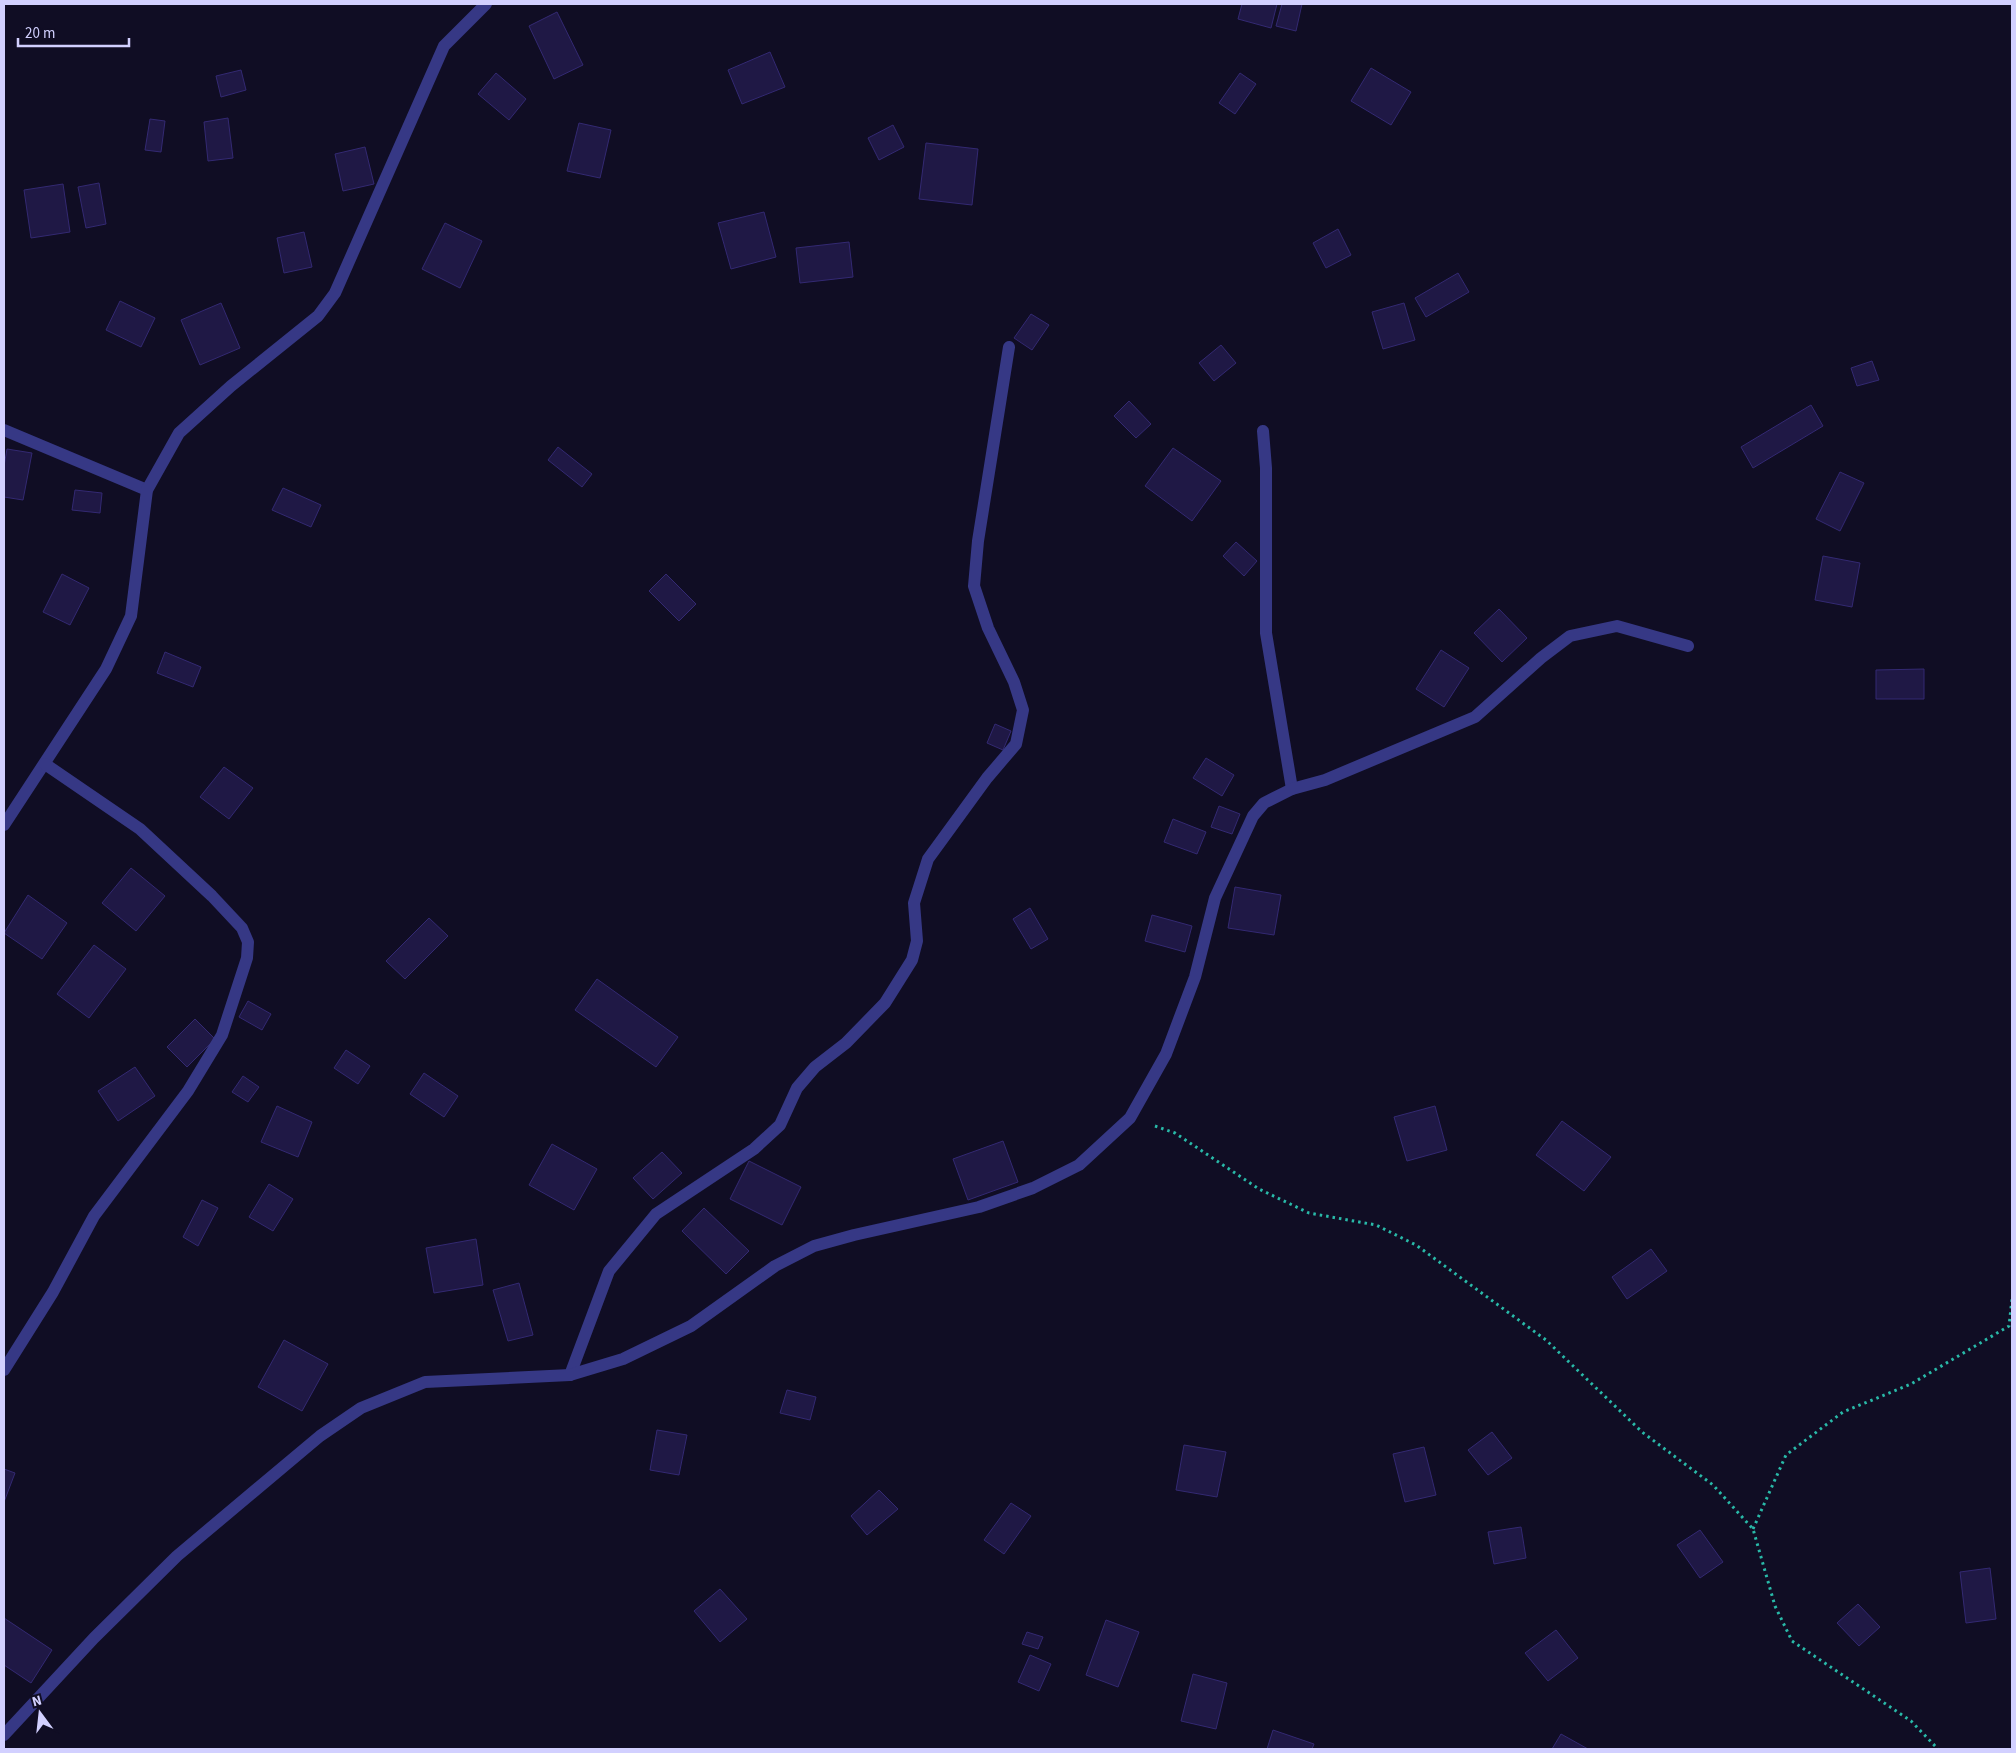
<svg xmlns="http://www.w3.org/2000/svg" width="2016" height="1753" font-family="'Source Sans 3',sans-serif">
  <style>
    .building { fill: #1f1845; stroke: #332972 }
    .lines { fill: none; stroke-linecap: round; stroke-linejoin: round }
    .path { stroke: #29b9a8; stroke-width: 3; stroke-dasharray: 2.5 4; stroke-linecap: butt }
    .minor { stroke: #363885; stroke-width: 12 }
  </style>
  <rect width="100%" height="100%" fill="#100d24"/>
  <!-- building -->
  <g class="building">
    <path d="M1242,4H1277L1271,28L1238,19Z"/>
    <path d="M1282,4H1302L1296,31L1276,26Z"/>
    <path d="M557,12L583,65L554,79L529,26Z"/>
    <path d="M770,52L785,87L742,104L728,70Z"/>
    <path d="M1371,68L1411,92L1391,125L1351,101Z"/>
    <path d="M241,70L246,90L221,97L216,76Z"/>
    <path d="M496,73L526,99L509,120L478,94Z"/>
    <path d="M1240,73L1256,84L1235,114L1219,103Z"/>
    <path d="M228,118L233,158L208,161L204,122Z"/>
    <path d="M150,119L165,121L161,152L145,150Z"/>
    <path d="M579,123L611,130L600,178L567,171Z"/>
    <path d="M893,125L904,147L879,160L868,138Z"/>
    <path d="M926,143L978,149L972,205L919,199Z"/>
    <path d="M365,147L374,184L343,191L335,154Z"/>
    <path d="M99,183L106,224L86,228L78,187Z"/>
    <path d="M63,184L70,232L31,238L24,190Z"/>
    <path d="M764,212L776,257L731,269L718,223Z"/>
    <path d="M445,223L482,241L460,288L422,269Z"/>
    <path d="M1338,229L1351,255L1326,268L1313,243Z"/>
    <path d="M304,232L312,267L284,273L277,238Z"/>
    <path d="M849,242L853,277L800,283L796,248Z"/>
    <path d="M1458,273L1469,292L1426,317L1415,298Z"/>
    <path d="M120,301L155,318L141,347L106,330Z"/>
    <path d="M221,303L240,348L200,365L181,320Z"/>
    <path d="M1404,303L1415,340L1383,349L1372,312Z"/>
    <path d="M1031,314L1049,325L1032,350L1014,338Z"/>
    <path d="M1221,345L1236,363L1214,381L1199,363Z"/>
    <path d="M1872,361L1879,380L1857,386L1851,368Z"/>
    <path d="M1129,401L1151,424L1136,438L1114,416Z"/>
    <path d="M1811,405L1823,426L1753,468L1741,447Z"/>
    <path d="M558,447L592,474L582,487L548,460Z"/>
    <path d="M1173,448L1221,481L1192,521L1145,486Z"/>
    <path d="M7,449L32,453L23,500L4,497V466Z"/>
    <path d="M1840,472L1864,483L1840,531L1816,519Z"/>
    <path d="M283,488L321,505L311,527L272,510Z"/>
    <path d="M75,490L102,493L100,513L72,510Z"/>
    <path d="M1236,542L1257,561L1244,576L1223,556Z"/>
    <path d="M1823,556L1860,563L1852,607L1815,600Z"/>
    <path d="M62,574L89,588L70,625L43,612Z"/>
    <path d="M666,574L696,604L679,621L649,591Z"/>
    <path d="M1499,609L1527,638L1502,662L1474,633Z"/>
    <path d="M1441,650L1469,668L1444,707L1416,689Z"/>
    <path d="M165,652L201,667L193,687L157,673Z"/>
    <path d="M1924,669V699H1876V670Z"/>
    <path d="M995,724L1011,731L1003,750L987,743Z"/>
    <path d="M1206,758L1234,775L1222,796L1193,778Z"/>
    <path d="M224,767L253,788L229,819L200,797Z"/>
    <path d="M1219,806L1240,814L1232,834L1211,827Z"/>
    <path d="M1173,819L1206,832L1197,854L1164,842Z"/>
    <path d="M131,868L165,896L136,931L102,903Z"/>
    <path d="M1235,887L1281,895L1274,935L1228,928Z"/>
    <path d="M28,895L67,923L42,959L4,933Z"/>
    <path d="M1030,908L1048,939L1031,949L1013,919Z"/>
    <path d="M1152,915L1192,926L1185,952L1145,941Z"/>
    <path d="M429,918L448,936L405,979L386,961Z"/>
    <path d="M94,945L126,969L89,1018L57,994Z"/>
    <path d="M597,979L678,1037L656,1067L575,1010Z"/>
    <path d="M248,1001L271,1014L262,1030L239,1017Z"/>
    <path d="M195,1019L215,1039L187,1067L167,1047Z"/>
    <path d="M346,1050L370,1066L358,1084L334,1068Z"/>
    <path d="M135,1067L155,1096L118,1121L98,1091Z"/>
    <path d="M424,1073L458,1096L444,1117L410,1094Z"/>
    <path d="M243,1076L259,1087L248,1102L232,1092Z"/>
    <path d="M277,1106L312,1122L298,1157L261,1142Z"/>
    <path d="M1435,1106L1447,1150L1407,1161L1394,1117Z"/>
    <path d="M1562,1121L1611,1157L1584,1191L1536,1155Z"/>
    <path d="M1003,1141L1018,1182L968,1200L953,1159Z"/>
    <path d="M552,1144L597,1169L574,1210L529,1185Z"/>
    <path d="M662,1152L682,1173L653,1199L633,1178Z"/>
    <path d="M749,1161L801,1187L782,1225L730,1199Z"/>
    <path d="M269,1184L293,1199L273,1231L249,1217Z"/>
    <path d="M202,1200L218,1208L198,1246L183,1237Z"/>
    <path d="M704,1208L749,1251L726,1274L682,1231Z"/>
    <path d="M476,1239L483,1285L434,1293L426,1248Z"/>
    <path d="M1651,1249L1667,1271L1627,1299L1612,1277Z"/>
    <path d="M519,1283L533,1335L508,1341L493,1290Z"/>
    <path d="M284,1340L328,1364L302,1411L258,1387Z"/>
    <path d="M787,1390L816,1397L810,1420L780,1413Z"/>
    <path d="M657,1430L687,1435L679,1475L650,1470Z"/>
    <path d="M1492,1432L1512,1458L1488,1475L1468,1450Z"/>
    <path d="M1184,1445L1226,1452L1217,1497L1176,1490Z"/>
    <path d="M1424,1447L1436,1495L1405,1502L1393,1454Z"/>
    <path d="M4,1469L15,1473L4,1502Z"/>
    <path d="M879,1490L898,1509L867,1535L851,1516Z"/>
    <path d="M1011,1503L1031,1516L1004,1554L984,1540Z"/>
    <path d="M1521,1527L1526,1558L1494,1564L1488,1532Z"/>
    <path d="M1700,1530L1723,1562L1700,1578L1677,1545Z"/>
    <path d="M1990,1568L1996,1619L1966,1623L1960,1572Z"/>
    <path d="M720,1589L747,1619L720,1642L694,1611Z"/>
    <path d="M1858,1604L1880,1627L1859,1646L1837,1623Z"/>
    <path d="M4,1618L52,1650L31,1683L4,1665Z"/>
    <path d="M1106,1620L1139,1632L1118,1687L1086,1675Z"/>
    <path d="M1556,1630L1578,1658L1548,1681L1525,1653Z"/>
    <path d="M1027,1632L1043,1637L1038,1649L1022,1644Z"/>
    <path d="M1030,1655L1051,1664L1039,1691L1018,1682Z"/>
    <path d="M1193,1674L1227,1683L1216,1729L1181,1721Z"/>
    <path d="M1273,1730L1314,1744L1312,1749H1267Z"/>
    <path d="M1561,1734L1588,1749H1552Z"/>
  </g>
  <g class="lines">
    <!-- path -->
    <g class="path">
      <path d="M1155,1126L1175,1133L1259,1189L1309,1213L1376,1225L1416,1245L1546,1340L1642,1432L1713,1485L1753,1529L1775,1606L1792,1641L1911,1721L1938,1749"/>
      <path d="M1753,1529L1786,1455L1843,1412L1911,1384L2009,1326L2012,1299"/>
    </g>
    <!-- minor -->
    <g class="minor">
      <path d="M4,430L147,490"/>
      <path d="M1263,431L1266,468V633L1292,789"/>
      <path d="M4,825L106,669L131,616L147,490L179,433L231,386L318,316L335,293L444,46L486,4"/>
      <path d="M4,1370L53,1292L94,1216L188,1091L222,1035L247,958L248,942L242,928L212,896L140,829L45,764"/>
      <path d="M570,1375L609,1271L656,1214L754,1149L780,1125L797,1088L815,1067L846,1043L885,1003L912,960L917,941L914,903L928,859L987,778L1016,744L1023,710L1014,682L988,628L974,586L978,541L1009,347"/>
      <path d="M4,1735L94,1638L177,1556L320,1436L361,1408L425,1382L570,1375L623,1359L691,1326L775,1266L814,1246L854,1235L979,1207L1033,1188L1079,1165L1130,1118L1166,1054L1195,977L1215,898L1253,816L1264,803L1292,789L1325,780L1475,717L1541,658L1570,636L1617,626L1688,646"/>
    </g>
  </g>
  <!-- border -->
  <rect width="2016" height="1753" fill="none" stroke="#d2d0ff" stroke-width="10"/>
  <!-- north arrow -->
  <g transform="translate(40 1713) rotate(345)" stroke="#100d24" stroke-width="4" paint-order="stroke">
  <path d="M0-4L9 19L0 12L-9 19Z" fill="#d2d0ff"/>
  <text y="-8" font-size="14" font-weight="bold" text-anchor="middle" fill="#d2d0ff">N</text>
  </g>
  <!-- scale -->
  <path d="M18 38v8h111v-8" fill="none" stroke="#d2d0ff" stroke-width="2.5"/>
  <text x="25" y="38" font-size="15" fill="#d2d0ff" stroke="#100d24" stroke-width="4" paint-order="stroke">20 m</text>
</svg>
